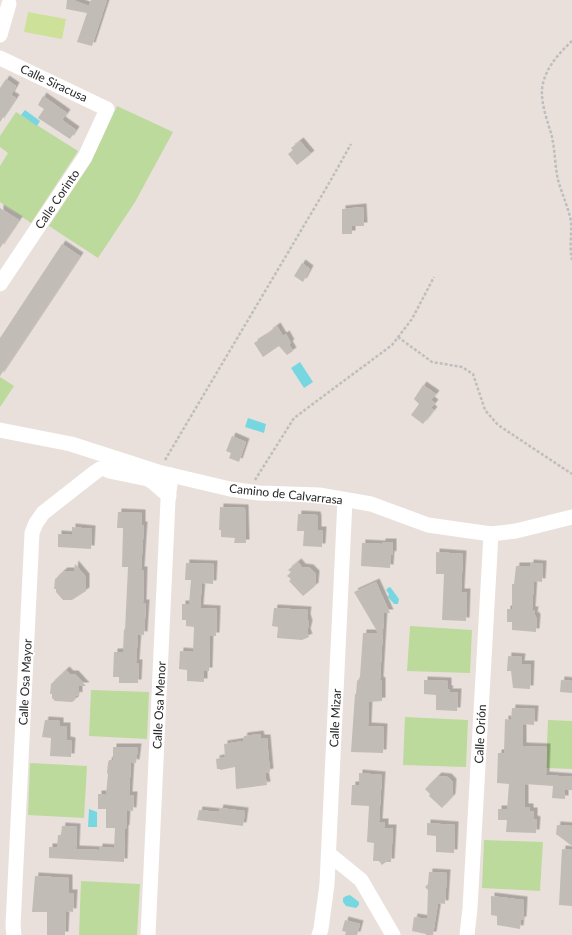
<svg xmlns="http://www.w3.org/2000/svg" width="572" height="935" font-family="Lato,sans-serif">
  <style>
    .green { fill: #bcda9c }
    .pitch { fill: #cee199 }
    .water { fill: #77d7e1 }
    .building { fill: #c1bcb6; filter: url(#shadow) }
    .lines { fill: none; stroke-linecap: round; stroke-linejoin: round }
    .path { stroke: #bebebe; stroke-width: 2.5; stroke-dasharray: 3 2; stroke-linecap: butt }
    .minor { stroke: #fff; stroke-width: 15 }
    .labels { text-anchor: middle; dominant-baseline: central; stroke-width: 3.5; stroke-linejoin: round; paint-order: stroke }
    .street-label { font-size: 12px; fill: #282828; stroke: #fff }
  </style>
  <defs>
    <filter id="shadow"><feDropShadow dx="3.5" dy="-3.5" stdDeviation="0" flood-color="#0004"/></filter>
  </defs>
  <rect width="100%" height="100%" fill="#e9e0db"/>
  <!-- green -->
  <g class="green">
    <path d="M117,106L173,132L135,202L98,258L49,226L91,162Z"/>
    <path d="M16,112L78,151L31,223L0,202V166L8,153L0,147V136Z"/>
    <path d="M0,377L14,386L0,407Z"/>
    <path d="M410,626L472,630L470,673L407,671Z"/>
    <path d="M91,690L149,692L147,739L89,736Z"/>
    <path d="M405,717L468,720L466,767L403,765Z"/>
    <path d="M548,720L572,721V769L546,768Z"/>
    <path d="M30,763L87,766L84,818L28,815Z"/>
    <path d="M484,840L543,842L540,891L482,888Z"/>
    <path d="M81,881L140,884L137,935H79Z"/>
  </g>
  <!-- pitch -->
  <path class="pitch" d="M28,12L66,19L62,39L24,32Z"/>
  <!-- water -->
  <g class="water">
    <path d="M25,110L40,121L37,126L21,115Z"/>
    <path d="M300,362L313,382L304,388L291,368Z"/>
    <path d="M248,418L266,424L264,433L245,427Z"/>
    <path d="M389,587L391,588L399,599L398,604H394L388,597L389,594L386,590Z"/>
    <path d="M89,809L97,812V827H88Z"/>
    <path d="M350,895L359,902V905L356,908L346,906L343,902V898L346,896Z"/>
  </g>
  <!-- building -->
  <g class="building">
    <path d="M67,0H73L89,6L91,0H107L92,46L77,42L87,13L66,9Z"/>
    <path d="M6,79L16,86L11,95L16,98L0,122V88Z"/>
    <path d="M43,96L67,113L62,120L76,130L70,139L38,118L44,109L38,105Z"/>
    <path d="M300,141L311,154L297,165L288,154L293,150L291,148Z"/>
    <path d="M363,207L364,226H352V234H342V209Z"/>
    <path d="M0,208L19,220L0,248Z"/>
    <path d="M62,244L80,256L0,376V338Z"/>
    <path d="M302,263L310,269L303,282L294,276Z"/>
    <path d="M277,326L283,336L286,334L291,343L289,344L293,351L287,355L279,346L263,357L254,343L270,333L269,332Z"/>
    <path d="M423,385L436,394L431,400L435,403L431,408L434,410L423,424L411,415L419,404L414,399Z"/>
    <path d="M232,436L246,442L239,462L229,458L231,453L226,451Z"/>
    <path d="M220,507L245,508L246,543H234L235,538L221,537V530H219Z"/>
    <path d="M118,512L142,513V525H144L141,570H144L143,603H146L144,635L138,634L136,663H139L138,683H119V677H113L114,652H123L124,628L125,631L128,567H122L123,528H117Z"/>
    <path d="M298,514L317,515L318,519V530H323L322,547L303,546L304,531H297Z"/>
    <path d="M72,527L92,529L91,549L58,547V534L72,535Z"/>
    <path d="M382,542H393V555L391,554L390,568L361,566L362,543L382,544Z"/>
    <path d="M436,552L463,554L461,592H467L466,621L442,620L444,574H436Z"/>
    <path d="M298,562L302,567L310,568L316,574L315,586L303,596L289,581L291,579L287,576L291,572L288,570Z"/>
    <path d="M186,563L214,564L213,584L202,583L200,608L217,609L216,636H210L209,671H204V682L187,681V670L179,669L180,651L193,652L194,627L186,626V620H182V604H189L191,580H185Z"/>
    <path d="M530,563L543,564L542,582L534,581L532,610H535L534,616L536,615V617H537L536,632L512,630V622H507V609H512V584H514L516,566H530Z"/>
    <path d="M75,564L86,577V591L72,600H63L56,592V589H54L55,579L64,571H74Z"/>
    <path d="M376,582L390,613H384L380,680L382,681V701L369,702L368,726L384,727L383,753L351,752L355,694H356L357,681L359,679L360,676L363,633H378L354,592Z"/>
    <path d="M274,608L308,610L307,617L309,624L307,632L309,637L302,640L277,638L278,627L272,626Z"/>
    <path d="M508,656L522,657L521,664H531L530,689L513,688L511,671H507Z"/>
    <path d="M66,670L70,674H75L86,686H79V696L76,695L75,700L72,702L55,701L52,698V694H50L51,684Z"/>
    <path d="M424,680L448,681V689H450L449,692H458L457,711L436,710V695L424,694Z"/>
    <path d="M561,680L572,681V693L560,692Z"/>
    <path d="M512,708L535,709L534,725L523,724V746L547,747L546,775L572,777V790H565V799L552,798L553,786L525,784V807H530V811H534V819L537,820L536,833L506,832L507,820H498V809H507L509,784L497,783L498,753H504L505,719L511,720Z"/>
    <path d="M45,720L60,721V726H67V740L72,741L71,757L50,756L51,738L42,737Z"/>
    <path d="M260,734L261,738H267L270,772L265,773L267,785L236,789L235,767L220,770V769H217L216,759L225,757L224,744L243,741L244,736Z"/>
    <path d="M113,747H138L136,763L131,762L129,795H134L133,811L127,810L126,829L125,828L124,862L49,858V847H57L58,835H61L62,826L77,827L76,849L99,850V847L114,848L115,828H106V809H98V794H106L108,774L107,773L108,763L109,760H113Z"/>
    <path d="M359,773L382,775L379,822H385V828H393L391,862H386L382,865L379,861H373L374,843L367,842L369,806L351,805L352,785H359Z"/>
    <path d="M438,776L448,777L453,782L452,797L442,808L429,796L430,794L425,789Z"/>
    <path d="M220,808L245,811L243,826L197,820L199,810L219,812Z"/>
    <path d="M427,823L455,825L454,853L436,852V836L427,835Z"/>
    <path d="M557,825L572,826V846L556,834Z"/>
    <path d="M562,849L572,850V906L559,905Z"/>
    <path d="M429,872L447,873L445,904L438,903L433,935H426V934L412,931L414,917L427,919L428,890L425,887L428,884Z"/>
    <path d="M35,876L69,878V893H74L73,912L66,911L65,935H47V912H32Z"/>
    <path d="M491,896L524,900L523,920H521L520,929L497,925V916L491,915Z"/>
    <path d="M345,920L360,924L357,935H345L346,932L342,931Z"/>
  </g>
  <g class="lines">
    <!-- path -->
    <g class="path">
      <path d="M572,41C558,54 544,70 542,89C541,105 548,122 552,137C555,151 555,166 558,180C562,194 568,207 571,221C572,234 569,247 572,260"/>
      <path d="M398,337L432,362L462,367L473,374L485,410L498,425L572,474"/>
      <path d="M165,460L328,185L351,144"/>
      <path d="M255,480L294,418L392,345L412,319L434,277"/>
    </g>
    <!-- minor -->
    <g class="minor">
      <path d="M0,35L9,4"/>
      <path d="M0,58L107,109L85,157L0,284"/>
      <path d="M0,430L71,444L158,472L230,489L259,493L319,495L371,504L428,525L491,534L516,531L572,517"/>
      <path d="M109,471L148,479L153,482L169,496"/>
      <path d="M329,854L361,880L393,935"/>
      <path d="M14,935L13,926L32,533L36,523L43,513L94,473L100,469L121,468L130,463"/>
      <path d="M148,935L168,500L171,475"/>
      <path d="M319,935L321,929L327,884L345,500"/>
      <path d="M467,935L470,908L491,534"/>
    </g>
  </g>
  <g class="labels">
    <!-- street labels -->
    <g class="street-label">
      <text transform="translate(54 83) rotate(25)">Calle Siracusa</text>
      <text transform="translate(57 199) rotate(-56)">Calle Corinto</text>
      <text transform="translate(286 494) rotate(6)">Camino de Calvarrasa</text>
      <text transform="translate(25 682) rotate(-87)">Calle Osa Mayor</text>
      <text transform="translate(159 705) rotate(-87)">Calle Osa Menor</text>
      <text transform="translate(335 718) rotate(-87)">Calle Mizar</text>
      <text transform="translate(480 734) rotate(-87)">Calle Orión</text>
    </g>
  </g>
</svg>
